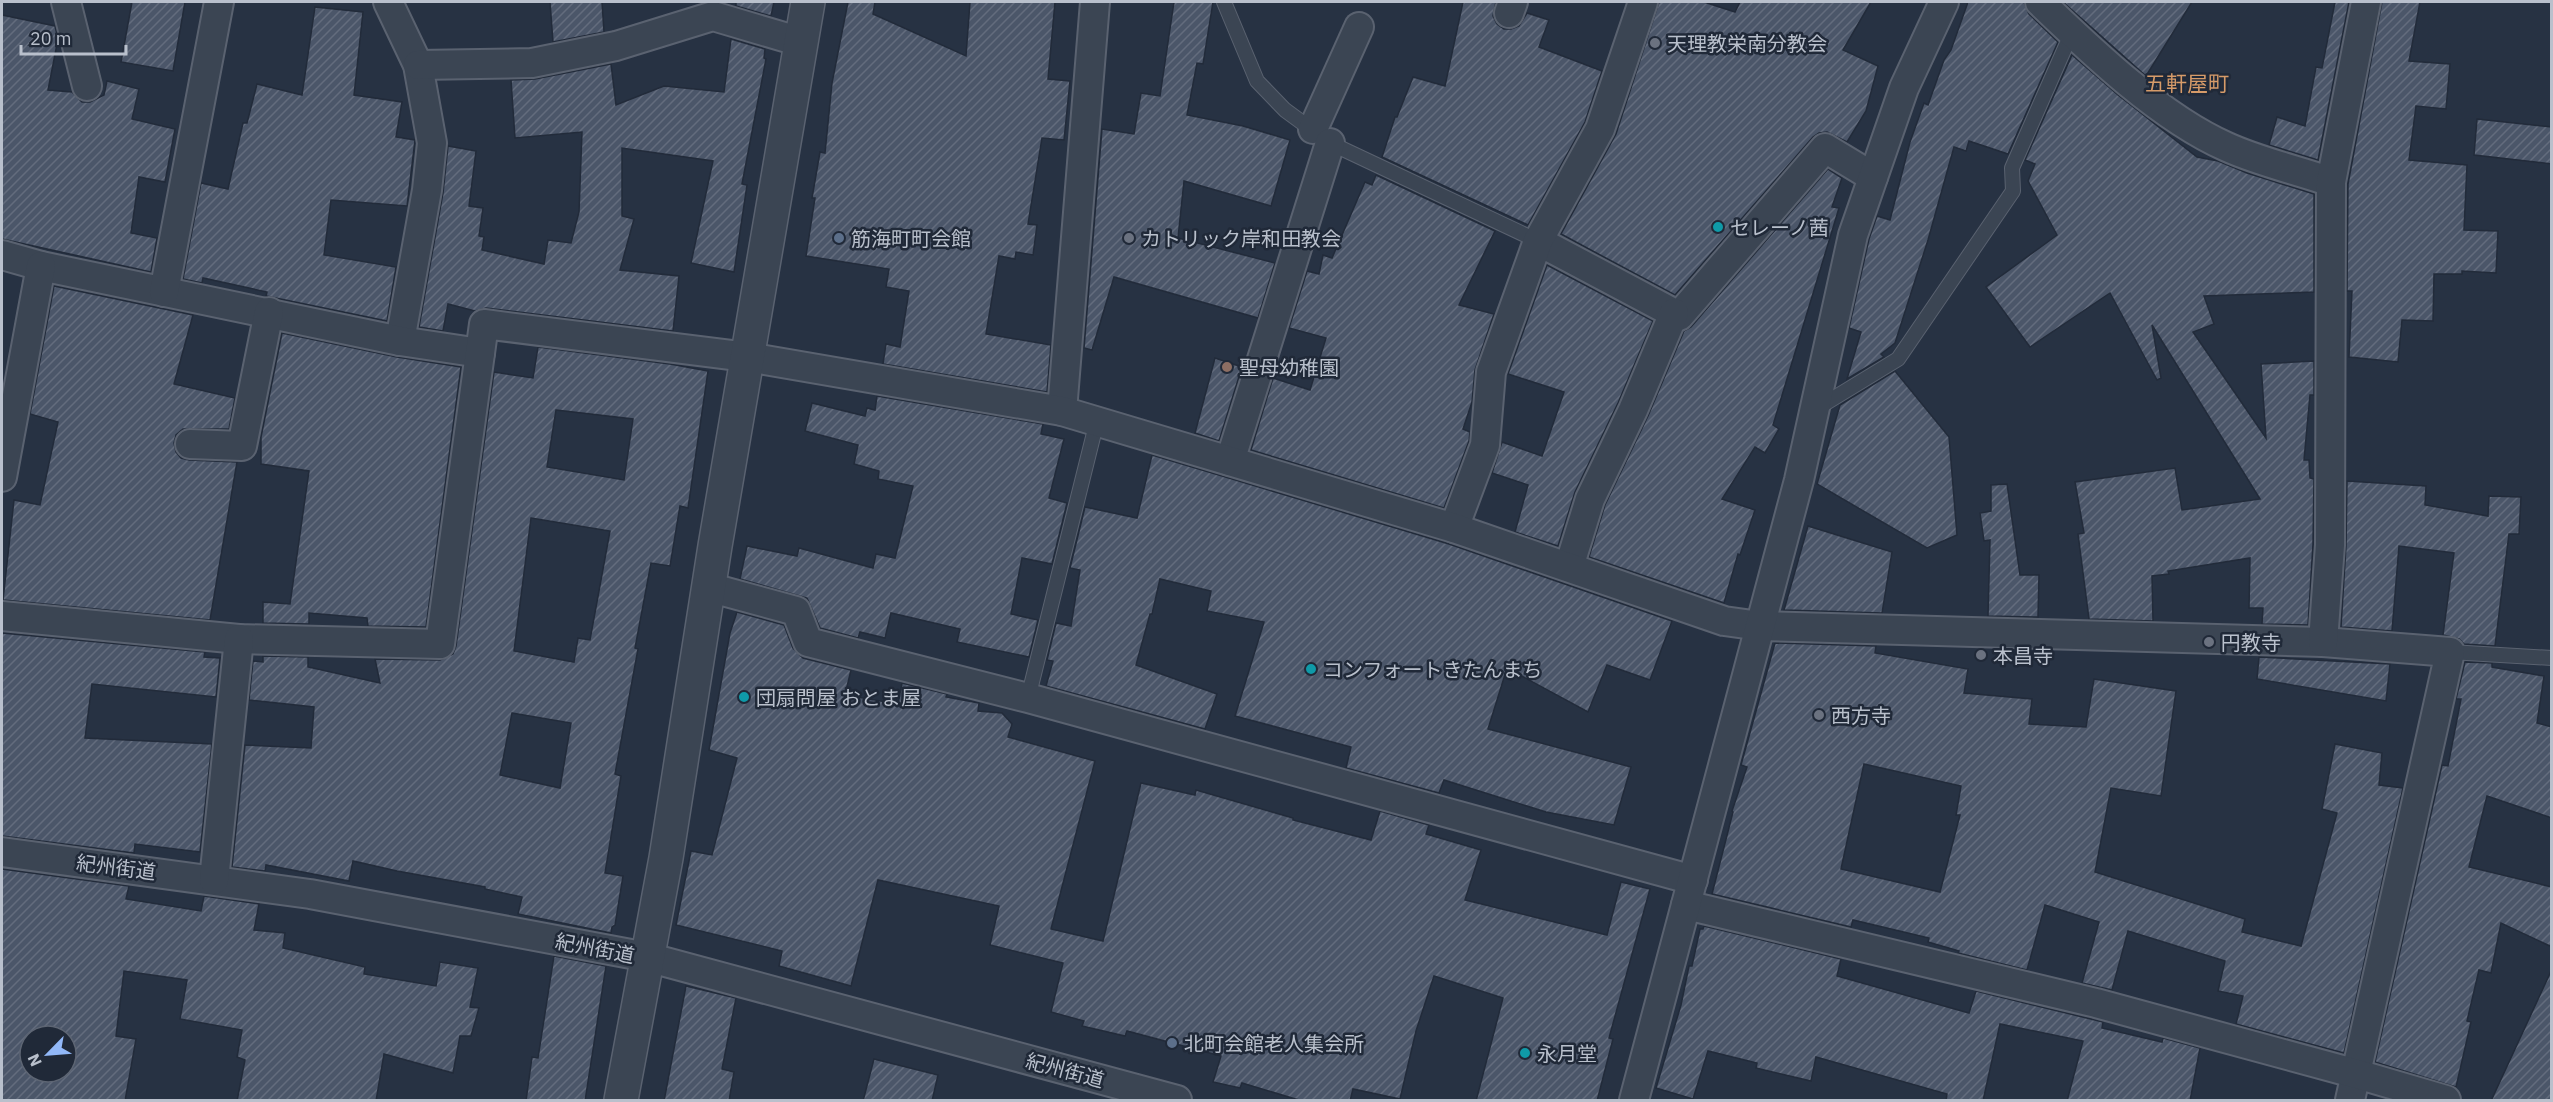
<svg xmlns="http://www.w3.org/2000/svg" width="2553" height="1102" font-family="'IBM Plex Sans','Noto Sans JP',sans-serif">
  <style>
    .building { fill: url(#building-hatch); stroke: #222b3a; stroke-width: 1.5; fill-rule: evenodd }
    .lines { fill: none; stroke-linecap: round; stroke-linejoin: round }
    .service-casing { stroke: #5a6270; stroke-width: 16 }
    .minor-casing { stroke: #5a6270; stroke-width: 32 }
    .tertiary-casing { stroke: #5a6270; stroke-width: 36 }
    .service { stroke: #3b4553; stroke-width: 14 }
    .minor { stroke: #3b4553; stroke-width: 28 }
    .tertiary { stroke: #3b4553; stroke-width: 33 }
    .worship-dot { fill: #6b7280; stroke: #202938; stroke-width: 2 }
    .culture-dot { fill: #0f9aa8; stroke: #202938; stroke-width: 2 }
    .service-dot { fill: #5c6f8a; stroke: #202938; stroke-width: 2 }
    .education-dot { fill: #8d6e63; stroke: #202938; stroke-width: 2 }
    .labels { text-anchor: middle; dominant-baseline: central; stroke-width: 5; stroke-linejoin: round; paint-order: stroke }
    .poi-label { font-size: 20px; fill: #b9c0cc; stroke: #202938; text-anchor: start }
    .street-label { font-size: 20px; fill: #b9c0cc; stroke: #202938 }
    .neighbourhood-label { font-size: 21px; fill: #d69b69; stroke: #202938 }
  </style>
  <defs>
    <pattern id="building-hatch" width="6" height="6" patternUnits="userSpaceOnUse" patternTransform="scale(1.5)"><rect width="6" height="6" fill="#4b5669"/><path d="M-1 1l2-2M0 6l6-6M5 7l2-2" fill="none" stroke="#636c7d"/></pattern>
  </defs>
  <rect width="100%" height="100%" fill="#273243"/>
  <!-- building -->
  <g class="building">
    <path d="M132,2H185L173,71L121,62Z"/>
    <path d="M550,2H602L604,32L553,42Z"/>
    <path d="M736,2H774L771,16L736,6Z"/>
    <path d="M848,2H875L873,14L966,56L970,2H1055L1048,79L1070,81L1064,140L1042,138L1028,224L1037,225L1033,255L1016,252L1015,259L999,256L986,334L1051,345L1047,392L883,364L886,344L900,347L909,291L886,287L889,269L806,256L815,198H812L820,152L825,153L832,83Z"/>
    <path d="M1174,2H1213L1203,64L1197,63L1187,115L1243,126L1290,140L1271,206L1184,181L1178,238L1275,263L1258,318L1114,277L1092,350L1084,348L1102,129L1134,134L1141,93L1160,96Z"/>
    <path d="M1463,2H1496L1493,16L1497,24L1504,29H1511L1519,26L1527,13L1549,20L1539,47L1602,71L1585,122L1528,225L1382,157L1395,117H1397L1413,77L1445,86Z"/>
    <path d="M1659,2H1704L1735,12L1740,2H1871L1843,50L1878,66L1866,111L1847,142L1827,132L1819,133L1813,137L1675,295L1561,234L1616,134Z"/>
    <path d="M1968,2H2024L2029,14L2058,42L2008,154L1969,141L1966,151L1954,147L1928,240L1895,343L1881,354L1884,357L1847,379L1861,332L1849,328L1869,239L1877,216L1890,220L1910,142L1924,103L1928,105L1944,60L1951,50Z"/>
    <path d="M2063,2H2192L2146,76Z"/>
    <path d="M2335,2H2349L2318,160L2269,145L2277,117L2305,126L2316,67L2322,68Z"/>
    <path d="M2382,2H2420L2409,61L2450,64L2446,109L2416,106L2409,160L2467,165L2464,230L2498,231L2496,273L2462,271V274H2434L2433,321L2402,320L2398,362L2349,357L2352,291H2347L2348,184Z"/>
    <path d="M315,7L363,12L354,95L402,102L396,137L415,140L407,206L331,200L324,255L396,267L387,321L266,296L267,292L203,278L202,283L183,279L201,183L228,189L243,123H247L257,84L302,95Z"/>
    <path d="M2,15L55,26L58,39L48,90L72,92L82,102H90L104,95L107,81L139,89L132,119L175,129L165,182L139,177L131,233L157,238L151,272L2,239Z"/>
    <path d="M731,39L765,49L764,58L766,59L742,184L747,185L734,272L691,263L713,161L622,148V216L634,219L620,270L679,276L673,331L486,308L475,311L448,304L443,331L419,327L443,193L448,146L476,151L469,206L483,208L479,236L484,237L482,250L544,264L548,240L571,243L579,212L582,132L515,138L511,80L535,79L611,64L616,105L664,86L724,92Z"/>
    <path d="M2072,55L2118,95L2197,157L2218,161L2247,173L2314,194V292L2204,296L2214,324L2193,332L2266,438L2261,364L2314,361V395H2310L2304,460H2309L2310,478L2314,479L2313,544L2308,625L2262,624L2263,608H2249L2250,558L2168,571L2169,574L2152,576L2153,621L2089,619L2078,534L2084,533L2075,482L2175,468L2182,510L2260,499L2152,325L2161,378L2157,380L2110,293L2030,347L1986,287L2057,235L2028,181L2035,164L2025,160Z"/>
    <path d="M2477,119L2552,127V164L2474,155Z"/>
    <path d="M1828,169L1842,178L1832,207L1839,208L1773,425L1779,429L1765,453L1755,447L1722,499L1755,510L1740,555L1738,554L1724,603L1589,557L1605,505L1648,416L1684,331L1691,327Z"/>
    <path d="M1376,175L1495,231L1459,305L1494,314L1475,370L1472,402L1463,429L1470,432L1469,441L1444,508L1251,450L1273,378L1310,390L1326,338L1289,328L1307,271L1319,274L1323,255L1332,258L1365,182L1372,185Z"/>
    <path d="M1547,265L1653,321L1618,403L1575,492L1558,546L1515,532L1528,485L1492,473L1502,442L1542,456L1564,392L1508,374Z"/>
    <path d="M54,286L193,315L174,384L235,398L229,429H183L176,435L174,443L176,452L181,458L189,460L237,462L210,620L3,600L14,500L40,505L58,422L30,414Z"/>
    <path d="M282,333L397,357L461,367L426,627L368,626L367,618L309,613V624L263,623V602L290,604L309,471L261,464V437Z"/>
    <path d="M538,347L670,364L708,371L688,508L680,506L670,566L651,563L635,648L638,649L615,774L621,776L605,873L623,876L615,925L612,927L611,933L518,914L522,897L485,889V887L397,871L353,861L349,881L266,865L265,871L232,867L245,745L311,748L314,707L249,700L253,661L263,662V656L308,657V667L380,683L375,659L440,660L453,654L456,646L494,372L533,378ZM556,410L633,419L624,480L547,467ZM531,518L610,531L590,640L578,638L574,662L514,651ZM512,713L571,723L560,788L500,775Z"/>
    <path d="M1215,358L1242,367L1219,441L1195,433Z"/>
    <path d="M1895,371L1949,437L1957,535L1927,548L1817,484L1840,405Z"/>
    <path d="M877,396L1043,424L1041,434L1064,439L1049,498L1067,503L1052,564L1022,558L1011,614L1038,620L1029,657L957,642L960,629L891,613L885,638L860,632L858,638L820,628L807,598L740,579L747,546L797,556L799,548L873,568L876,554L895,558L913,486L878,479L879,471L854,464L858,445L805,431L812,403L865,416L867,408L875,410Z"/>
    <path d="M1152,455L1449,544L1672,621L1650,680L1607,665L1588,712L1507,668L1488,729L1631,767L1614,825L1546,812L1444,780L1439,793L1346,768L1351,747L1235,716L1264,622L1207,611L1211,591L1160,579L1152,614H1150L1136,665L1217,694L1205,729L1046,686L1053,661L1047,660L1056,623L1071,626L1080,570L1070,568L1085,507L1137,518Z"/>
    <path d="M2347,481L2426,486L2425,505L2488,516L2489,496L2521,497L2519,534H2509L2495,646L2464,644L2459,639L2443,635L2454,553L2399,546L2392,631L2341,627L2346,546Z"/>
    <path d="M2007,484L2020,575H2039L2038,617L1988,616L1990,540L1984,541L1980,513L1991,511V485Z"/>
    <path d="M1808,526L1892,552L1882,613L1784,610Z"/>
    <path d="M737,612L784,625L793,648L803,658L851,670L845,695L898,704L902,683L947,694L946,697L979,703L978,711L1002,713L1012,724L1008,737L1095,761L1051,929L1103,941L1141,783L1195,795L1196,790L1293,818V820L1371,840L1380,811L1429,825L1426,834L1481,850L1465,900L1607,935L1621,882L1650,889L1609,1038L1613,1039L1597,1101H1476L1503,998L1434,976L1416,1031L1400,1099L1353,1089L1350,1101H1302L1242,1083L1240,1088L1213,1082L1221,1056L1127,1031L1125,1036L1082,1026L1084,1021L1051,1012L1063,963L990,945L999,906L878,880L851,986L779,966L782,951L676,925L691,851L712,855L737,758L709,750L730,633Z"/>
    <path d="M2,633L205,652L204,657L220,658L216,697L92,684L85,738L212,744L200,852L135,844L134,853L2,836Z"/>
    <path d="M1775,643L1876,646L1875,653L1968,669L1964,693L2032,699L2029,724L2086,727L2094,679L2176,691L2161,796L2111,788L2095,872L2245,919L2242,932L2301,946L2337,813L2322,809L2335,744L2382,753L2379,785L2403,788L2344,1053L2236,1024L2243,996L2218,991L2225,961L2128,931L2112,990L2082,983L2099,922L2045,905L2027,970L1958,953L1959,951L1928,942L1929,938L1853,920L1851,927L1712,894L1733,812L1732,811L1747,767L1741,765ZM1864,764L1961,786L1956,815H1960L1940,892L1841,869Z"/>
    <path d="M2259,657L2390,664L2386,701L2257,679Z"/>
    <path d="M2465,662L2492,663V667L2544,676L2537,723L2552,727V818L2487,796L2469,867L2552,887V947L2501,923L2491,973L2479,970L2467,1021L2471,1022L2456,1087L2375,1062L2442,765L2448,766L2461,699H2456Z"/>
    <path d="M2,869L129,886L126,899L201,911L204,896L259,904L254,930L285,933L283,948L365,967L364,974L436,986L440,962L478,968L470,1007L479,1008L471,1036H460L453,1073L384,1054L376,1101H237L245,1060L237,1057L242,1030L180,1019L187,980L124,971L116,1036L136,1039L125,1101H2ZM30,1036H66V1072H30Z"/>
    <path d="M1704,926L1841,959L1837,976L1969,1013L1976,991L2103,1022L2102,1028L2162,1042L2163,1038L2200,1048L2190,1101H2067L2083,1041L2000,1024L1983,1101H1946L1947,1094L1816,1057L1811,1081L1756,1068L1757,1063L1708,1051L1693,1099L1656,1088L1681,1005L1689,966H1692L1700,929H1703Z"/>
    <path d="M554,956L606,966L585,1101H526L532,1057L538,1058Z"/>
    <path d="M2552,969V1101H2491Z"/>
    <path d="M686,986L736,998L722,1069L734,1072L729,1101H664Z"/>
    <path d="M874,1059L938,1075L932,1101H863Z"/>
  </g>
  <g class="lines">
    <!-- service casing -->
    <g class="service-casing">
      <g id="service">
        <path d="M1224,2L1257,81L1285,110L1330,143L1538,241"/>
        <path d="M1816,409L1898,359L2013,191L2012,168L2072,32"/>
        <path d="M2450,652L2552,658"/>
        <path d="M1028,698L1097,421"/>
      </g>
    </g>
    <!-- minor casing -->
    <g class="minor-casing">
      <g id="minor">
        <path d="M66,2L87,86"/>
        <path d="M388,2L418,65L432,143L427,190L400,341"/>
        <path d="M2040,2C2092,52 2161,118 2227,147C2260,162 2297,170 2331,182"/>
        <path d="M1509,13L1513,2"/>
        <path d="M418,65L532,63L616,46L713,16L801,42"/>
        <path d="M1313,129L1359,27"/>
        <path d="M1538,241L1679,316L1825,148L1873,177"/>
        <path d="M2,255L41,266L400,341L480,353"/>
        <path d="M164,292L219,2"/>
        <path d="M1062,411L1095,2"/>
        <path d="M190,444L242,446L269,312"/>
        <path d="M1230,461L1330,143"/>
        <path d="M2,477L41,266"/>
        <path d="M1454,528L1485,445L1491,372L1538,241L1600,129L1643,2"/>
        <path d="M1569,567L1590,499L1633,410L1674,313"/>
        <path d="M708,587L796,611L808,642L1028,698L1693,880"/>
        <path d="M2,616L239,639L440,644L484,324L747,357L1062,411L1454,528L1724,621L1760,626L2323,642L2450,652L2350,1100"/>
        <path d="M2323,642L2330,545L2331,182L2366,2"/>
        <path d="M2,852L310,894L647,957L1177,1100"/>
        <path d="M214,880L239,639"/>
        <path d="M1686,905L2096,1003L2357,1074L2446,1100"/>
        <path d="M1634,1100L1799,480L1853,235L1904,88L1944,2"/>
      </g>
    </g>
    <!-- tertiary casing -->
    <g class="tertiary-casing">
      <path id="tertiary" d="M621,1100L666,858L715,546L808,2"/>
    </g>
    <!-- service -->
    <use href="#service" class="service"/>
    <!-- minor -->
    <use href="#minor" class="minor"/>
    <!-- tertiary -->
    <use href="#tertiary" class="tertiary"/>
  </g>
  <!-- markers -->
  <g class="worship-dot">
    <circle cx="1655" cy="43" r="6"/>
    <circle cx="1129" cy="238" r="6"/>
    <circle cx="2209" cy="642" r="6"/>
    <circle cx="1981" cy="655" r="6"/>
    <circle cx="1819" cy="715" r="6"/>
  </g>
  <g class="culture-dot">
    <circle cx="1718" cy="227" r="6"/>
    <circle cx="1311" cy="669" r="6"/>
    <circle cx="744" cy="697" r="6"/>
    <circle cx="1525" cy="1053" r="6"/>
  </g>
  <g class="service-dot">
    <circle cx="839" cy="238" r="6"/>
    <circle cx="1172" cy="1043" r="6"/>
  </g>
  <circle class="education-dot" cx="1227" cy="367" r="6"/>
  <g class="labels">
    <!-- poi labels -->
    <g class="poi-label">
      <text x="1667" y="43">天理教栄南分教会</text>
      <text x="1730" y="227">セレーノ茜</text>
      <text x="851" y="238">筋海町町会館</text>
      <text x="1141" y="238">カトリック岸和田教会</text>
      <text x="1239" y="367">聖母幼稚園</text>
      <text x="2221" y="642">円教寺</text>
      <text x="1993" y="655">本昌寺</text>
      <text x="1323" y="669">コンフォートきたんまち</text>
      <text x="756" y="697">団扇問屋 おとま屋</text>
      <text x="1831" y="715">西方寺</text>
      <text x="1184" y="1043">北町会館老人集会所</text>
      <text x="1537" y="1053">永月堂</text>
    </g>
    <!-- street labels -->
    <g class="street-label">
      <text transform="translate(116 867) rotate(7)">紀州街道</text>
      <text transform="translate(595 948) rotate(11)">紀州街道</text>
      <text transform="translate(1065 1070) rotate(15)">紀州街道</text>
    </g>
    <!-- neighbourhood labels -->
    <g class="neighbourhood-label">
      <text x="2187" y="83">五軒屋町</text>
    </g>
  </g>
  <!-- border -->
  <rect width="2553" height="1102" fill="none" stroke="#b9c0cc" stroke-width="6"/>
  <!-- north arrow -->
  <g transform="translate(48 1054) rotate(245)"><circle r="28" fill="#202938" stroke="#5d6573" stroke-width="1.5"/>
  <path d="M0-4.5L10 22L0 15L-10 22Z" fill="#92b8f8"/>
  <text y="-9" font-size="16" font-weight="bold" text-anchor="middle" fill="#b9c0cc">N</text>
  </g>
  <!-- scale -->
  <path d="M21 45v9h105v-9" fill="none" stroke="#b9c0cc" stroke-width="3"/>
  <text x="30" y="45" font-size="18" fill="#b9c0cc" stroke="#202938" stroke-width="4.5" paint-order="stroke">20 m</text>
</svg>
